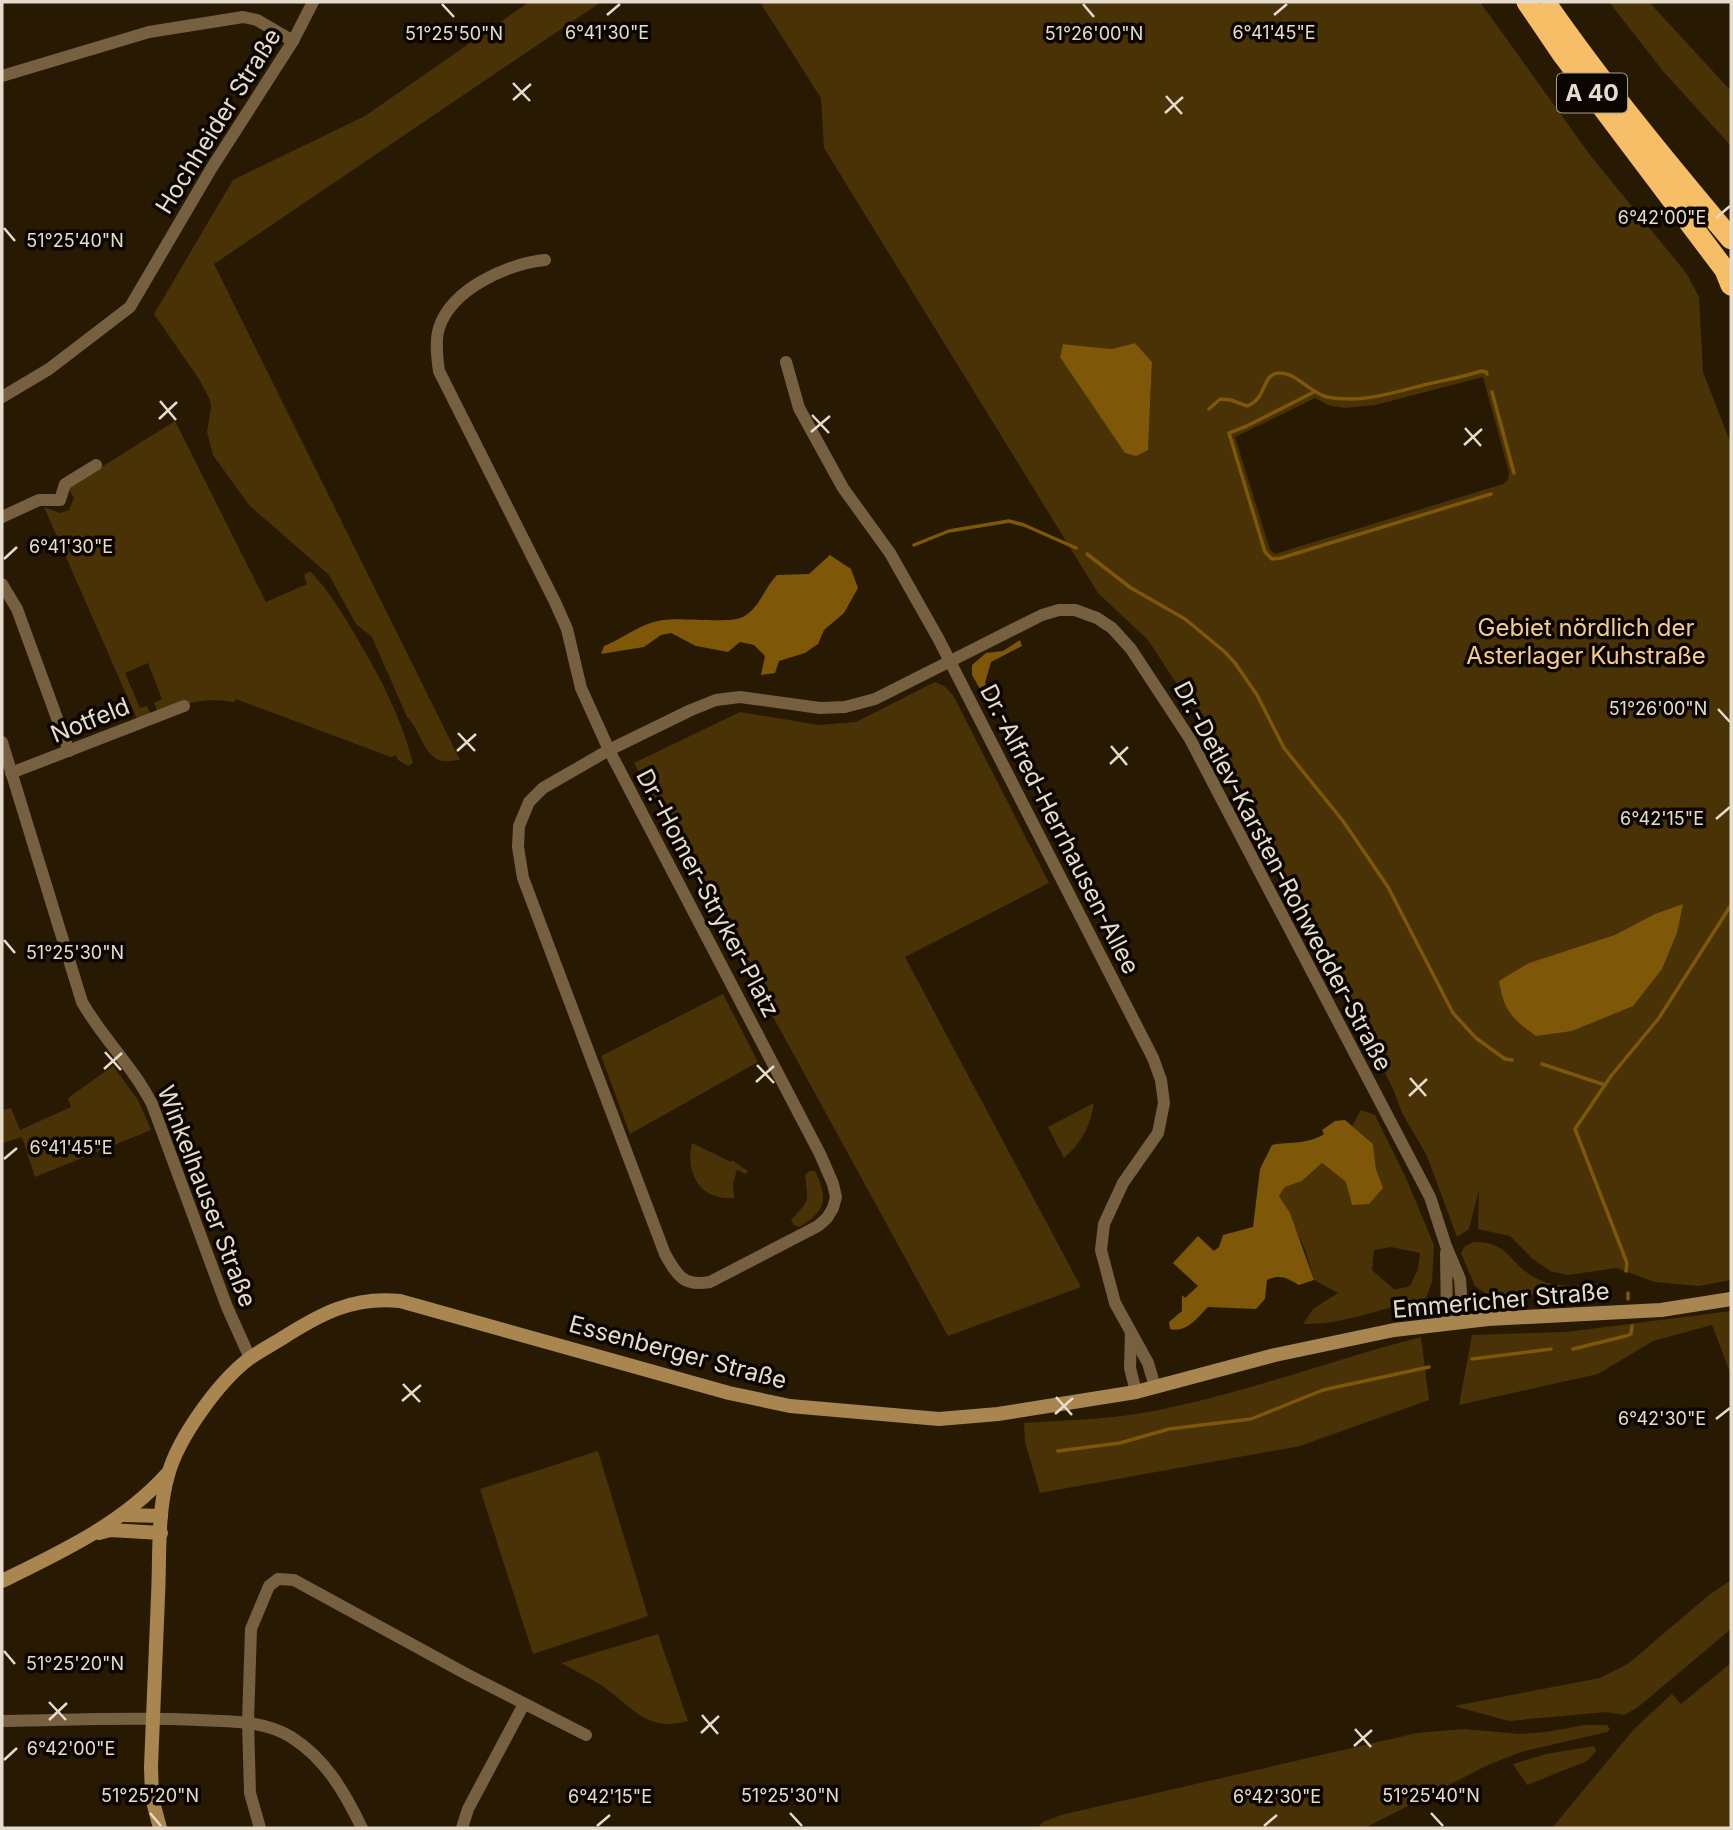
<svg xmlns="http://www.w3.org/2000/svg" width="1733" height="1830" font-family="Inter,sans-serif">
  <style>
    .green { fill: #4a3207; fill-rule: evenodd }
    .water { fill: #7e5708 }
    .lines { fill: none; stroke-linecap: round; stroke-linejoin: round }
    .stream { stroke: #7e5708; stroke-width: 3.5 }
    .street { stroke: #76603f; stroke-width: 12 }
    .secondary { stroke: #a98650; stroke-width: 14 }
    .highway { stroke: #f6be67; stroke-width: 21 }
    .ticks { fill: none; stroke: #e6dcce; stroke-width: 2.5 }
    .labels { text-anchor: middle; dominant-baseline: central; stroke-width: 7; stroke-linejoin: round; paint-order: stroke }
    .shield { fill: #0c0601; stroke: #a59c90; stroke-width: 2 }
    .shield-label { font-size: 23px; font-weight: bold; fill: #e6dcce }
    .street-label { font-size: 24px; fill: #e6dcce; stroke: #0c0601 }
    .park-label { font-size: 24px; fill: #f5cb8d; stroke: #0c0601 }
    .ticks-label { font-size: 18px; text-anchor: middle; fill: #e6dcce; stroke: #0c0601; stroke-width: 7; stroke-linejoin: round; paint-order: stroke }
  </style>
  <rect width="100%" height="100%" fill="#281902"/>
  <!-- green -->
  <g class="green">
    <path d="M529,2H601L214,264L460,760C455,760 447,762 442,761C422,755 421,730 407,717L372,637L356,624L329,575L249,505L213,455L207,432L211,408L210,400L199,379L154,314L233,180L365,116Z"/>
    <path d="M760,2H1480L1590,155L1687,274L1699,297L1703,372L1731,444V1280L1699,1286L1655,1282L1616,1268L1568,1275L1550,1271L1533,1259L1510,1236L1478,1229L1479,1190L1469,1229L1457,1237L1427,1156L1402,1113L1394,1091L1336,974L1226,759L1148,640L1098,593L824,148L821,98ZM1135,343L1152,362L1148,450L1079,384L1060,357L1063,344L1112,349ZM1483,377L1509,472L1508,480L1503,484L1275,554L1270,550L1235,437L1315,398L1328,405L1344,408L1375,405Z"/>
    <path d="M1609,2H1649L1731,91V146L1663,71Z"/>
    <path d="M175,421L266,602L307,584L304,575L310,571C328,590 341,611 354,633C380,677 400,714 413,763L408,766L398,760L396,755L391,757L236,699L234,702C206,697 185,703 158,712L154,703L162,699L148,663L125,673L140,708L147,706L151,715L137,719L44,507L60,513L69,510L74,498L68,488Z"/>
    <path d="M935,682L944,686L953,695L1049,883L905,957L1081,1287L948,1336L634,763L740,712L819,725L856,722Z"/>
    <path d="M723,994L758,1062L630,1134L601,1056Z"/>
    <path d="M113,1066L138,1100L151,1130L35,1177L22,1137L2,1143V1110L11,1108L20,1130L71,1107L68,1098Z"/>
    <path d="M1094,1103C1090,1127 1082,1142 1064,1158L1048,1127Z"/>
    <path d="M1361,1110L1375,1115L1406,1178L1434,1245L1432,1282L1426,1298C1386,1307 1344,1325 1303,1324L1313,1309L1338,1293L1314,1280L1305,1249L1279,1196L1285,1187L1302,1181L1322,1163L1346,1182L1382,1188L1376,1169L1373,1144L1352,1126ZM1391,1247L1420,1253L1418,1269L1410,1286L1395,1290L1372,1270L1374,1250Z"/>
    <path d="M692,1143L731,1162L732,1160L748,1171L746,1174L737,1170L733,1183L734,1198C700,1201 685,1173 692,1143Z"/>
    <path d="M810,1171H815C828,1198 827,1211 799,1227L794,1225L791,1220C811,1198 808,1203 805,1175Z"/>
    <path d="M1474,1242C1510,1242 1508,1263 1534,1277C1556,1290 1581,1285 1605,1283L1571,1292L1492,1298L1475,1286L1461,1253L1465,1246Z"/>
    <path d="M1731,1311V1375L1712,1325L1653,1341L1598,1374L1459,1405L1472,1335L1566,1332Z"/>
    <path d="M1421,1337L1429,1400L1300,1446L1040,1493L1025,1442L1024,1423C1063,1420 1103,1420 1142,1413C1237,1396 1328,1361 1421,1337Z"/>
    <path d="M598,1451L648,1616L533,1654L480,1489Z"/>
    <path d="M1731,1580V1629L1637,1708L1624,1715L1606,1712L1509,1721L1454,1706L1600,1678L1629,1663L1709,1595Z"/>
    <path d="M658,1634L688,1721C646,1733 632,1706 601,1685C588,1677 574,1670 561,1663Z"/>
    <path d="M1731,1663V1828H1552L1634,1729L1672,1694L1681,1704Z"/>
    <path d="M1585,1725H1607L1610,1729L1607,1732L1521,1752L1488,1765L1365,1828H1037L1043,1822L1061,1815L1417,1733L1463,1729L1520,1734L1546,1732Z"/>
    <path d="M1594,1746L1596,1751L1587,1761L1527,1785L1513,1764L1546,1754Z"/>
  </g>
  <!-- water -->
  <g class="water">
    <path d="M1135,343L1152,362L1148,450L1136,456L1125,453L1060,357L1063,344L1112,349Z"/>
    <path d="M830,555L851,569L858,588L844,613L824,630L818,644L805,653L779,661L775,673L761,675L765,656L754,645L740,642L728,652L696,646L671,633L661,635L644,647L601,654L604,646C624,638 641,623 663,620C681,617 729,624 743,617C760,608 764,588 777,575L809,574Z"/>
    <path d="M1020,640L1022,646L991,662L985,683L993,696L987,701L972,675V665L986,653L1003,651Z"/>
    <path d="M1683,904L1677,933L1662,969L1633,1006L1572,1031L1536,1036C1512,1019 1504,1011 1499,981L1529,963L1615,935L1655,914Z"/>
    <path d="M1345,1120L1373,1144L1376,1169L1383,1188L1369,1204L1352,1205L1346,1182L1322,1163L1302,1181L1285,1187L1279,1196L1290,1213L1314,1280L1299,1285C1287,1278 1280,1274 1267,1280L1265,1299L1256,1309L1208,1307C1197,1318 1187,1333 1170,1329L1169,1322L1182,1311V1295L1185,1298L1198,1286L1173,1263L1198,1236L1214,1251L1219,1247L1223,1235L1253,1227L1260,1169L1272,1145C1291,1141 1307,1145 1324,1134L1322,1130L1335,1121Z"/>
  </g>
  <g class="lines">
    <!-- stream -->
    <g class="stream">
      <path d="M1314,392L1247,426L1229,433L1265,552L1272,559L1281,558L1491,494"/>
      <path d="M1492,392L1514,473"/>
      <path d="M1209,409L1220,399L1231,400L1247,406C1268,398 1261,374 1279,373C1296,372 1310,393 1327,397C1361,404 1395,392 1428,384C1445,380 1464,377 1481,371L1486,372L1487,374"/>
      <path d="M914,545L949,531L1009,521L1024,525L1076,548"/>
      <path d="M1087,554L1131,588L1185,619L1225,652L1235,663L1257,695L1284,748L1343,821L1388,887L1453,1013L1476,1038L1505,1059L1512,1060"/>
      <path d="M1542,1064L1605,1085"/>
      <path d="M1626,1271L1627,1263L1575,1129L1611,1076L1659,1018L1731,905"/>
      <path d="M1628,1293V1299"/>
      <path d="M1573,1349L1626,1336L1631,1334L1632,1326"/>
      <path d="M1472,1359L1551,1349"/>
      <path d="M1058,1451L1120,1443L1169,1429L1251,1419L1323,1390L1429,1367"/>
    </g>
    <!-- street -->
    <g class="street">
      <path d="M2,76L149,32L243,17L257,20L293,41"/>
      <path d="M545,260C508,264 452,288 439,328C435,341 437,357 439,371L555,602L567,629L581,688L609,750L820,1154L833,1184L836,1197L833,1208L827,1218L818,1226L710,1282C683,1287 677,1275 665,1254L523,878L518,847L519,826L529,802L543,788L609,750L691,710L716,700L740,697L820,708L845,707L875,699L1042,615L1059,610H1075L1097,618L1112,628L1131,649L1190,739L1430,1197L1446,1246L1460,1279L1463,1321"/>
      <path d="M786,362L799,408L843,488L890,553L938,638L1153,1058L1161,1080L1164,1103L1158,1133L1123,1183L1104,1224L1101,1250L1115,1303L1148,1363L1155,1387"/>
      <path d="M2,397L49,369L130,307L211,169L293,41L313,2"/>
      <path d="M2,517L39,500H60L65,484L96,465"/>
      <path d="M2,584L17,609L69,751"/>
      <path d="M2,742L82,1002C103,1039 132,1065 152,1104L227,1307L250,1358"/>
      <path d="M11,773L184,706"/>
      <path d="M1446,1253L1447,1323"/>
      <path d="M1131,1332L1130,1368L1136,1392"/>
      <path d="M2,1721C67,1720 133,1717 199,1720C231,1722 263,1720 291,1737C326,1759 345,1793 362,1828"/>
      <path d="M260,1828L250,1793L248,1722L251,1629L269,1586L278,1579L294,1580L470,1676L586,1735"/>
      <path d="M462,1828L468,1809L524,1704"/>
    </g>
    <!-- secondary -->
    <g class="secondary">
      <path d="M124,1515L161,1516"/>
      <path d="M99,1533L110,1530L161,1533"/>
      <path d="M2,1581C61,1552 122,1524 167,1474"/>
      <path d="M160,1828L152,1798L151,1767C153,1710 156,1653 158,1597C160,1557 157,1513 168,1475C178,1438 219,1381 250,1358C260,1351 271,1345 281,1339C320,1314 353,1296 400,1301L729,1393L790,1406L939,1419L998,1414L1136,1392L1275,1355L1394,1330L1488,1319L1661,1310L1731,1299"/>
    </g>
    <!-- highway -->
    <g class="highway">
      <path d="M1527,2L1563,55L1725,270L1731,285"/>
      <path d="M1550,9C1606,89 1668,164 1731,239"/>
    </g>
  </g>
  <!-- ticks -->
  <path class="ticks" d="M442,4L454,17M1083,4L1094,17M607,15L620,4M1274,15L1287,4M513,83L530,101M1166,96L1182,114M513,100L531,84M1165,113L1183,97M1716,218L1730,206M4,228L15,241M160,401L176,420M812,415L829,433M159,419L177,402M1465,428L1481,446M811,432L830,416M1464,445L1482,429M4,559L17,547M1718,709L1730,722M458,733L475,751M1111,746L1127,765M457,751L476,734M1110,764L1128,747M1716,819L1730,807M4,940L15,953M105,1052L121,1070M757,1065L774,1083M104,1069L122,1053M1410,1078L1426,1096M756,1082L774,1066M1409,1096L1427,1079M4,1159L17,1148M403,1384L420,1402M1056,1397L1072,1415M402,1401L421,1385M1055,1414L1073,1398M1716,1419L1730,1408M4,1651L15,1664M49,1702L66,1720M702,1715L718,1734M49,1720L67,1703M1355,1729L1371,1747M701,1733L719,1716M1354,1746L1372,1730M4,1760L17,1748M150,1813L161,1826M790,1813L802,1826M1431,1813L1443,1826M597,1826L610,1815M1264,1826L1277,1815"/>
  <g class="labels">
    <!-- shield labels -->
    <rect class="shield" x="1557" y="73.5" width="70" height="39" rx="5"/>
    <g class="shield-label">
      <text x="1592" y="93">A 40</text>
    </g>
    <!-- street labels -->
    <g class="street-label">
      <text transform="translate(218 121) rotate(-58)">Hochheider Straße</text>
      <text transform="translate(90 720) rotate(-22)">Notfeld</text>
      <text transform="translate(1060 829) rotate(63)">Dr.-Alfred-Herrhausen-Allee</text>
      <text transform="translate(1283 876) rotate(62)">Dr.-Detlev-Karsten-Rohwedder-Straße</text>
      <text transform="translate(708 893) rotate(62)">Dr.-Homer-Stryker-Platz</text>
      <text transform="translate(207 1196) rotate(69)">Winkelhauser Straße</text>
      <text transform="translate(1501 1300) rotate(-5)">Emmericher Straße</text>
      <text transform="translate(678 1352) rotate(15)">Essenberger Straße</text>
    </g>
    <!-- park labels -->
    <g class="park-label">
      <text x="1586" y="627">Gebiet nördlich der<tspan x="1586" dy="28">Asterlager Kuhstraße</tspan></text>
    </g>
  </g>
  <g class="ticks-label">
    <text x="607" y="39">6°41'30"E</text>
    <text x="1274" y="39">6°41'45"E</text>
    <text x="454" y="40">51°25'50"N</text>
    <text x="1094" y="40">51°26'00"N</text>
    <text x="1662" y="224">6°42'00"E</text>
    <text x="75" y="247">51°25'40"N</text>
    <text x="71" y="553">6°41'30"E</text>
    <text x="1658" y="715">51°26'00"N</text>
    <text x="1662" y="825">6°42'15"E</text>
    <text x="75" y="959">51°25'30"N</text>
    <text x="71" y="1154">6°41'45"E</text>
    <text x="1662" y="1425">6°42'30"E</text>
    <text x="75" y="1670">51°25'20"N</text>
    <text x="71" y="1755">6°42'00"E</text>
    <text x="150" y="1802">51°25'20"N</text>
    <text x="790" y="1802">51°25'30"N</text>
    <text x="1431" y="1802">51°25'40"N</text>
    <text x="610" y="1803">6°42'15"E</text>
    <text x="1277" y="1803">6°42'30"E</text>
  </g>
  <!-- border -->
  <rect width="1733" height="1830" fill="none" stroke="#e6dcce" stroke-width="7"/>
</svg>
